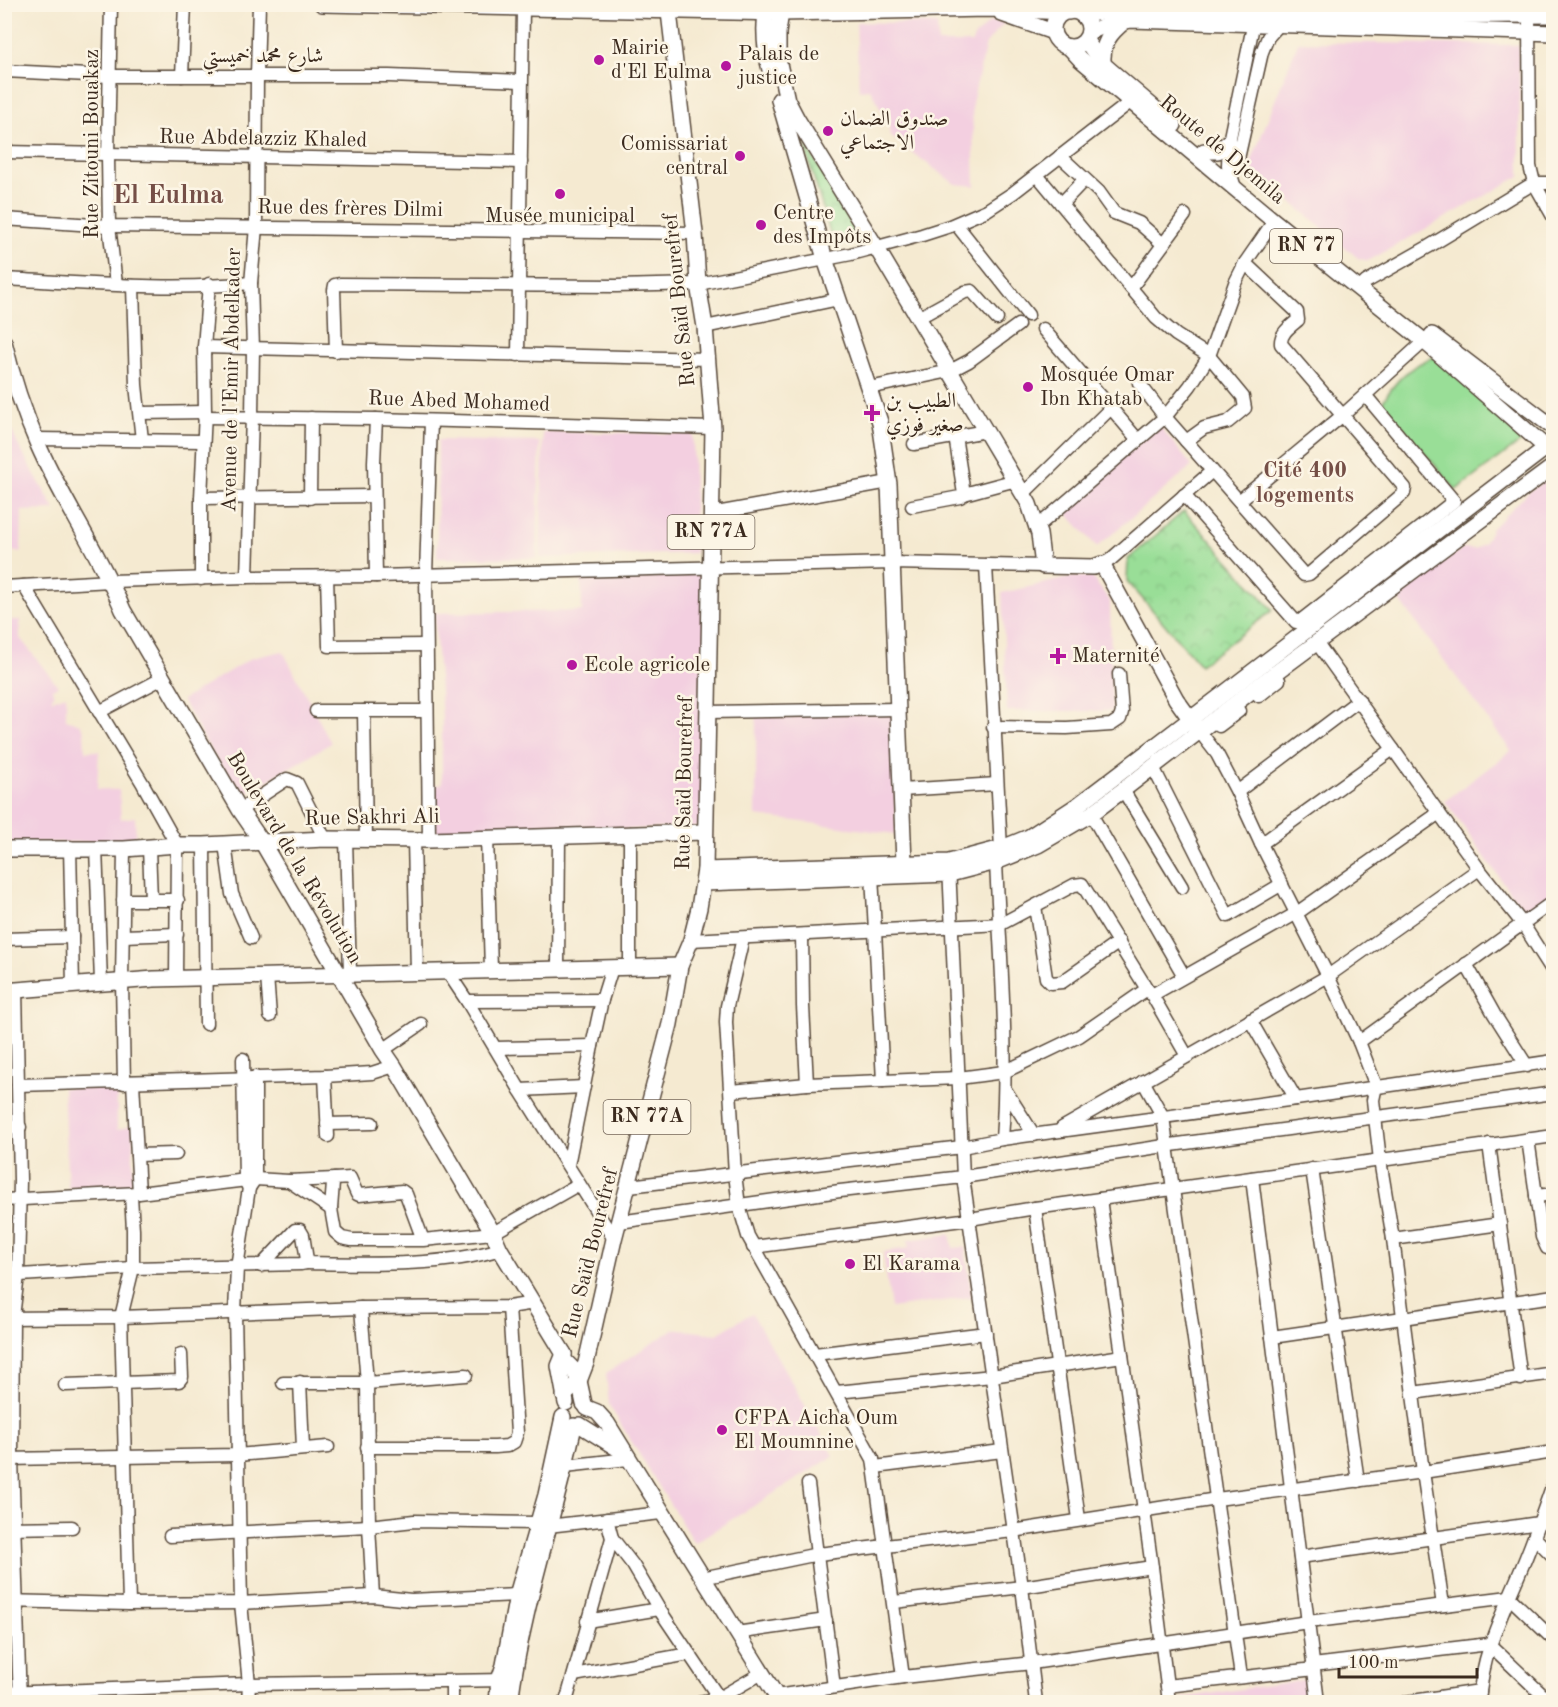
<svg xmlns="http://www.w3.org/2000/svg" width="1558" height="1707" font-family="'Old Standard TT',Amiri,serif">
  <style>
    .built { fill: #f3cfe0 }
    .park { fill: url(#park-crowns); stroke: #6a845a; stroke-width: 1.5 }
    .garden { fill: #99de97; stroke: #6a845a; stroke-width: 1.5 }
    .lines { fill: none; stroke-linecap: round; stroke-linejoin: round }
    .minor-casing { stroke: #574739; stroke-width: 15 }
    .major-casing { stroke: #574739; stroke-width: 18 }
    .minor { stroke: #fff; stroke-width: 12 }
    .major { stroke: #fff; stroke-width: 15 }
    .poi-dot { fill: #b5179e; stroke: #fcf5e5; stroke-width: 2 }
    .labels { text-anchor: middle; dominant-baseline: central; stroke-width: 5; stroke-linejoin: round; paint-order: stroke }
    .shield { fill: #fcf5e5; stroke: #75675a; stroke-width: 1.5 }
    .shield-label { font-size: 20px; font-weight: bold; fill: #3b2a1e }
    .poi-label { font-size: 21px; fill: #3b2a1e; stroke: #fcf5e5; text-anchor: start }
    .street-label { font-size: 21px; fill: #3b2a1e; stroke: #fcf5e5 }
    .neighbourhood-label { font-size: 22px; font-weight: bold; fill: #754f47; stroke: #fcf5e5 }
    .district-label { font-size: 27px; font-weight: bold; fill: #754f47; stroke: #fcf5e5 }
  </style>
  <defs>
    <pattern id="park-crowns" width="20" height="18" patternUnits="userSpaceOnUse" patternTransform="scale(1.5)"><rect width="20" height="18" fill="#99de97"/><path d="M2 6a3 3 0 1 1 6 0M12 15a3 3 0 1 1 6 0" fill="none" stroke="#85bf82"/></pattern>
  </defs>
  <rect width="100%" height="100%" fill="#fcf5e5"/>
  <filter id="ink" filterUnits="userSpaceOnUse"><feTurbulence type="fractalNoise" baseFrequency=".0167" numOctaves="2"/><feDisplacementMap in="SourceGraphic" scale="12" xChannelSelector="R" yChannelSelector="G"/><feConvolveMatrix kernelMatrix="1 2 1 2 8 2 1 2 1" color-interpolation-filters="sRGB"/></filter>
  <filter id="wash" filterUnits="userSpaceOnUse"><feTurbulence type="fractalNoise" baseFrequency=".008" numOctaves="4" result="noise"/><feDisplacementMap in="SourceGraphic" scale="24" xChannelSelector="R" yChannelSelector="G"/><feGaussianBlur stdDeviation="1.35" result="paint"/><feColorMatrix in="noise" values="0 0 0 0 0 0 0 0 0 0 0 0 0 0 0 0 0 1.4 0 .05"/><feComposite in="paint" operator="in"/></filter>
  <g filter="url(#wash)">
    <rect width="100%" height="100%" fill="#f5ead1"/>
    <!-- built -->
    <g class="built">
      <path d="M856,22L937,24L938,43H972L974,37L990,22H1005L986,44L972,103L975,186L955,184L890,136L889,124L870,89L859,90Z"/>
      <path d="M1298,42L1519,45L1520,176L1368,261L1358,258L1249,167Z"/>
      <path d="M4,411L18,445L55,510L22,511L21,552L5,551Z"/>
      <path d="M1159,425L1192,466L1097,547L1063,509Z"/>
      <path d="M543,432L693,434L695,553L540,558Z"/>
      <path d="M438,440L540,442L537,558H437Z"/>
      <path d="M1553,475V895L1526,915L1445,801L1511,751L1395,594L1463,548L1475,549L1485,542L1492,528L1532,489Z"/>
      <path d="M708,573L701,827L436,835L434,786L442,784V717L434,613L582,611L581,575Z"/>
      <path d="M1073,577H1092L1110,601L1112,711H1007L1002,593Z"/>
      <path d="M4,605H6L7,620H20V638L58,686L52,689L54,696L52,697V700L66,695V719L80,724L84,731L85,751H99L97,789L119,790L121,819L135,817L136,841L5,843Z"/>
      <path d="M283,651L331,743L238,798L182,700L251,658Z"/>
      <path d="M893,712L896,834L756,816V715Z"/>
      <path d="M117,1085V1130L133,1125V1186L68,1188L63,1088Z"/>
      <path d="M950,1234L953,1248L965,1247L972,1297L891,1308L883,1252L909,1248L908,1240Z"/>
      <path d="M752,1313L834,1456L694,1543L609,1405L606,1373L674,1329L717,1334Z"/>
      <path d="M1309,1679L1312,1702H1183V1698Z"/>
    </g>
    <!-- park -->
    <g class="park">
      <path d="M803,141L863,236L834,246Z"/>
      <path d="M1184,511L1273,610L1200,665L1127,581L1128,559Z"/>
    </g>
    <!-- garden -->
    <path class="garden" d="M1434,357L1513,421L1523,440L1456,490L1382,403C1395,381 1409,366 1434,357Z"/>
  </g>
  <g filter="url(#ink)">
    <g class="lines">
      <!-- minor casing -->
      <g class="minor-casing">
        <g id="minor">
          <path d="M111,4L108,156L109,226L116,284"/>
          <path d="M4,71L110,76H389L521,81"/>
          <path d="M182,76L185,4"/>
          <path d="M4,152L521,162"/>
          <path d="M1060,156L1099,192L1114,213L1139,223L1163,244"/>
          <path d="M1225,174L1234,169L1237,163L1262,52L1268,37L1278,26"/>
          <path d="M1037,175L1156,318L1176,335L1209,356L1243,397L1245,408L1228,422L1204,428L1186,441"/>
          <path d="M1554,183H1534L1554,218"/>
          <path d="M1235,188L1228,165L1229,142L1253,26L1256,18"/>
          <path d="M1061,204L1084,180"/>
          <path d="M4,219L109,226L695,233"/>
          <path d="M956,224L1028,315"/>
          <path d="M4,279C86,283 169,291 251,283"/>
          <path d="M133,286L136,385L142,440"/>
          <path d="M1131,288L1185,215"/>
          <path d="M1360,288L1366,282L1428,247L1534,183L1530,166L1529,16"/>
          <path d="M918,318L965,292L972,291L997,319"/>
          <path d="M705,327L839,299"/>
          <path d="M204,347L708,359"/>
          <path d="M336,351L334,290L335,285L341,284L616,286L698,284L851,254L922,235L950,226L987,210L1013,193L1138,96"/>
          <path d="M518,355L523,8"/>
          <path d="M1139,383L1165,417L1304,575L1309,574L1404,493L1405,488L1281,344C1280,333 1291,326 1298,320L1297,312L1245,263L1274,221"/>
          <path d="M869,388L950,371L969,361L1018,325"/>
          <path d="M1111,408L1138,440"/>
          <path d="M140,413L205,412"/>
          <path d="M204,417L376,419L713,428"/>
          <path d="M36,439L203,441"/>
          <path d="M914,444L986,431"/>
          <path d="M964,494L1016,480"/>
          <path d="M1023,494L1111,408L1043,329"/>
          <path d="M1184,495L1296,622H1299L1454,501L1365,395"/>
          <path d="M201,498L374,496"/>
          <path d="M310,498L311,418"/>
          <path d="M1239,501L1343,415L1430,336"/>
          <path d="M912,506L960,497L964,494L955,436"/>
          <path d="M711,514L889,482"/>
          <path d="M1037,527L1165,417L1190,386L1209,356L1235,283L1245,263"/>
          <path d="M1102,564L1110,560L1212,471"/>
          <path d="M986,565L1001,849"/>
          <path d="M327,576L329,646L426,645"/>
          <path d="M376,576L374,462L376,419"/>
          <path d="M247,577L252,416L253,349L251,283L256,227L257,75L259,4"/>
          <path d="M201,579V498L205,412L204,347L209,284"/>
          <path d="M24,586L143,784L177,845L176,978"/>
          <path d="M4,587L111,581L247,577L376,576L892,563L1043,566"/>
          <path d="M1317,643L1479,869L1522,923L1554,973"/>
          <path d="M1254,689L1259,696L1279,680L1275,674"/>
          <path d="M316,711H426"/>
          <path d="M364,711L366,840"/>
          <path d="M99,712L163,678"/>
          <path d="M708,712L898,709"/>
          <path d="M1215,720L1219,726L1239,711L1234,705"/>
          <path d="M993,727L1067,728L1111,725L1120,719L1122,712L1119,674"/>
          <path d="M1200,732L1217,754L1237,792L1261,844L1328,976L1359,1042L1376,1086L1373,1100L1380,1160L1393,1239L1423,1472L1443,1605"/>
          <path d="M1153,767L1228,916L1282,884"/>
          <path d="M901,790L997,784"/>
          <path d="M1123,790L1182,887"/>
          <path d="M1237,792L1359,700"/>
          <path d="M240,810L287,779L297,783L325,839"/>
          <path d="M1091,814L1184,976"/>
          <path d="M630,833V966"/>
          <path d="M487,837L491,970"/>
          <path d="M414,839L417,972"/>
          <path d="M346,840L350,973"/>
          <path d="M429,840L426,575L431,421"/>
          <path d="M225,844L232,894L251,938"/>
          <path d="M1261,844L1393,749"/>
          <path d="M204,845L206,1024"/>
          <path d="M70,847L73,986"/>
          <path d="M96,848L101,982"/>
          <path d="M149,848L151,899"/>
          <path d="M124,849L122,982L124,1083"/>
          <path d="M996,862C1000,954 1009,1047 1002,1139"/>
          <path d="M949,866L963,1177L1022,1587L1036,1702"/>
          <path d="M872,875L883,1081"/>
          <path d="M123,900H178"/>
          <path d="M1035,906L1046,978L1051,983L1062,982L1119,942"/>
          <path d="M802,935L803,1006L807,1084"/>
          <path d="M124,936L177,934"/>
          <path d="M743,938L727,1006L726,1022L735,1174L739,1206L748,1236L873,1459L903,1677"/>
          <path d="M4,939L72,937"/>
          <path d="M691,940L1001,924L1074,885L1082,884L1147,989"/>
          <path d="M1466,964L1494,1014L1527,1066"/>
          <path d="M558,968L559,835"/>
          <path d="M447,971L467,1001L520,1090L614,1239"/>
          <path d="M267,976L270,1016"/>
          <path d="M16,990L20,1180L18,1275L13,1317L12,1459L20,1702"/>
          <path d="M1152,995L1187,1056"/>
          <path d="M467,1001L602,1000"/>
          <path d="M1250,1020L1296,1099"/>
          <path d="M1359,1042L1554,901"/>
          <path d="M496,1048L592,1046"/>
          <path d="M383,1050L421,1024"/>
          <path d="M243,1059L245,1181L249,1188L255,1179V1077"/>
          <path d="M325,1076L328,1136"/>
          <path d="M1143,1081L1163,1117L1241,1677"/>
          <path d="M133,1082L139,1193L255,1179L289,1181L331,1209"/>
          <path d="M18,1085L325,1076L372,1073L394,1066"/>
          <path d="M520,1090L584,1087"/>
          <path d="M731,1091L807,1084L959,1078L1004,1072L1079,1036L1147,989L1152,995L1297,913L1439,813"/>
          <path d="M1006,1091L1034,1135"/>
          <path d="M327,1124L372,1123"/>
          <path d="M4,1127H20"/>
          <path d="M1062,1128L1328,976L1479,869"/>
          <path d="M1528,1139L1542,1237L1547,1248L1554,1249"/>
          <path d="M1489,1144L1521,1379"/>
          <path d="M137,1155L176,1154"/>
          <path d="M568,1165L592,1046L602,1000L612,968"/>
          <path d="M1312,1169L1358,1481"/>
          <path d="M1252,1178L1318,1702"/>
          <path d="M289,1181L335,1179"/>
          <path d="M629,1186L962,1147L1002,1139L1296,1099L1554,1061"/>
          <path d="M1536,1196L1554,1194"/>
          <path d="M1100,1199L1152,1567L1169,1702"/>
          <path d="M4,1200L138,1193"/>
          <path d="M1035,1208L1079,1519"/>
          <path d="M619,1222L840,1191L963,1177L1171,1145L1554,1093"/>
          <path d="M1393,1239L1500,1224"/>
          <path d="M423,1240L406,1194L402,1191L359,1195L357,1194L350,1178L335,1179L333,1183L331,1209L335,1232L342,1238L352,1240H423L493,1233L579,1184"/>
          <path d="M753,1247L970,1219L1035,1208L1554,1136"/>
          <path d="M306,1263C365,1264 444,1267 500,1249"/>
          <path d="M4,1276L133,1268L301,1264L306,1263L307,1260L303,1235L300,1230H295L261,1266"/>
          <path d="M361,1308L367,1383L369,1526L373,1596"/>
          <path d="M4,1318L121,1317L361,1308L509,1307L534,1303"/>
          <path d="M1272,1337L1554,1296"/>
          <path d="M815,1354L986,1333"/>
          <path d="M300,1382L303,1448"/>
          <path d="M283,1383H367L466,1375"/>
          <path d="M65,1385L179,1381L182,1377L181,1354"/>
          <path d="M837,1392L992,1376L1122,1356"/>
          <path d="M1413,1393L1554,1373"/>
          <path d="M367,1447H495L507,1446L514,1442L517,1433L509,1307"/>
          <path d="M6,1459L237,1455L328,1447"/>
          <path d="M557,1465L565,1466L628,1459"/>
          <path d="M875,1467L1002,1451"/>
          <path d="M808,1484L834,1687"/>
          <path d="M4,1528L72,1527"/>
          <path d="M170,1536L369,1526L414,1521L536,1523L548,1526L661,1513"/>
          <path d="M1534,1537L1554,1557"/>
          <path d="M612,1538L633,1565L659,1609L719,1698"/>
          <path d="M1300,1557L1539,1523"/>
          <path d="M702,1578L818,1554L1013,1531L1217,1499L1423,1472L1554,1452"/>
          <path d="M4,1601L129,1604L241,1603L373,1596L411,1600L517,1595L523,1597"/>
          <path d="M894,1602L1022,1587L1152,1567"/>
          <path d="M129,1604L121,1317L133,1268V1230L131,1195"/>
          <path d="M587,1621L659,1609"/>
          <path d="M736,1633L826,1620"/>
          <path d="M1313,1665L1489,1644L1550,1702"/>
          <path d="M574,1675L689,1654"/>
          <path d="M1167,1686L1314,1669"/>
          <path d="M4,1693L249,1684L507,1680"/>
          <path d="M776,1696L903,1677L1032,1663L1308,1622L1509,1597L1554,1640"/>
          <path d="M248,1702L249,1684L241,1603L235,1312L237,1267L249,1188"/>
          <path d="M452,1702V1681"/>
          <path d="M566,1702L612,1538L607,1519"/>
          <path d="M699,1702L719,1698L762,1673"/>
          <path d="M1406,1702L1480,1691"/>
          <path d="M1479,1702C1482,1652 1503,1613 1522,1567C1534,1539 1544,1510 1554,1481"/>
        </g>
      </g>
      <!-- major casing -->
      <g class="major-casing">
        <g id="major">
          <path d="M322,4L781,13L988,9L1069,12"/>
          <path d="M767,4C763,27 765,52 771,74"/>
          <path d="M782,4L778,33V59L787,100L797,119L876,247L1029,504L1039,534L1043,566L1094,567L1102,564L1176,699L1196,727"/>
          <circle cx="1071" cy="29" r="18"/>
          <path d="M1002,14L1053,32"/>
          <path d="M1083,15L1101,12L1139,9L1384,16L1554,15"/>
          <path d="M1090,32L1108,24L1131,20L1554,33"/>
          <path d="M1086,41L1103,64L1174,125"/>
          <path d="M1069,47L1080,59L1274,221L1424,341L1543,445"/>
          <path d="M1103,64C1102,43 1109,34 1125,21"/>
          <path d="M779,100L825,259L880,422L889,484L904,863"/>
          <path d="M1204,151H1218L1229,142"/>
          <path d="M1432,335L1554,428"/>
          <path d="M4,342C12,377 24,413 39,447C64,503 99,553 123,610L240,810L262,842L383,1050L394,1066L493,1233L500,1249L564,1354V1360L573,1369L579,1381L584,1404"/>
          <path d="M4,849H124L177,845H204L325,839L429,840L705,832"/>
          <path d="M705,870L949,862L1002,848L1029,837L1078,805L1543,450"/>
          <path d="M704,883L950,874L996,862L1038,845L1091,814L1123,790L1254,689L1554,466"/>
          <path d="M4,991L154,979L680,966"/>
          <path d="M564,1354L559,1366L566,1403"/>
          <path d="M564,1396L579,1381L586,1363L614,1239L670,1024L680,966L691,940L699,908L705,870L713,428L705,327L698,284L695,233L669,12"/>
          <path d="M587,1408L597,1412L607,1423L780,1702"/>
          <path d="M580,1425L623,1452"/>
          <path d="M497,1702L499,1680L504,1665L517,1595L546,1495L563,1417"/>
          <path d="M510,1702C522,1608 554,1518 574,1426"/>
        </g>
      </g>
      <!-- minor -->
      <use href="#minor" class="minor"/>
      <!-- major -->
      <use href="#major" class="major"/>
    </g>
  </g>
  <!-- markers -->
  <g class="poi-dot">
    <circle cx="599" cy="60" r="6"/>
    <circle cx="726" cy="66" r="6"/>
    <circle cx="828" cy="131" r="6"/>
    <circle cx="740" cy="156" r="6"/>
    <circle cx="560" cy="194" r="6"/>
    <circle cx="761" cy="225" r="6"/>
    <circle cx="1028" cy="387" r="6"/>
    <path d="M869 404h6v6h6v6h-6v6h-6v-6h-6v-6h6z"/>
    <path d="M1055 647h6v6h6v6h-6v6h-6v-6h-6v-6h6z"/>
    <circle cx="572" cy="665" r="6"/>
    <circle cx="850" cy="1264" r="6"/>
    <circle cx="722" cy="1430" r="6"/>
  </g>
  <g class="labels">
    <!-- shield labels -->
    <g class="shield">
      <rect x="1270" y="229" width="72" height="34" rx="4.5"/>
      <rect x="667.5" y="515" width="87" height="34" rx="4.5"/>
      <rect x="603.5" y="1100" width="87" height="34" rx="4.5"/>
    </g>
    <g class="shield-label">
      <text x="1306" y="246">RN 77</text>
      <text x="711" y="532">RN 77A</text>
      <text x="647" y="1117">RN 77A</text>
    </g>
    <!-- poi labels -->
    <g class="poi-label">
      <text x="611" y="48">Mairie<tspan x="611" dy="24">d'El Eulma</tspan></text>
      <text x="738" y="54">Palais de<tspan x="738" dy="24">justice</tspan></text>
      <text x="840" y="119">صندوق الضمان<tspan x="840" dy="24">الاجتماعي</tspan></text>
      <text x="728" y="144" text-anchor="end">Comissariat<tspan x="728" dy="24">central</tspan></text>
      <text x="773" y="213">Centre<tspan x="773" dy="24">des Impôts</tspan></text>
      <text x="560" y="216" text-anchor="middle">Musée municipal</text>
      <text x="1040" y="375">Mosquée Omar<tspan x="1040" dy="24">Ibn Khatab</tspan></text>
      <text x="886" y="401">الطبيب بن<tspan x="886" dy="24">صغير فوزي</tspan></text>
      <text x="1072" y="656">Maternité</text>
      <text x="584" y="665">Ecole agricole</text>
      <text x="862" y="1264">El Karama</text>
      <text x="734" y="1418">CFPA Aicha Oum<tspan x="734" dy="24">El Moumnine</tspan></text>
    </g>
    <!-- street labels -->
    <g class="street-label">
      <text x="263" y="56">شارع محمد خميستي</text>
      <text transform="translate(263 139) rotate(1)">Rue Abdelazziz Khaled</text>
      <text transform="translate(92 144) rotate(-90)">Rue Zitouni Bouakaz</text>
      <text transform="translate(1222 150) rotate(40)">Route de Djemila</text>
      <text transform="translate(350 209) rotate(1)">Rue des frères Dilmi</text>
      <text transform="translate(680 300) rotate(-96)">Rue Saïd Bourefref</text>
      <text transform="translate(232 380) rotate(-89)">Avenue de l'Emir Abdelkader</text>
      <text transform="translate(459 402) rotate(2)">Rue Abed Mohamed</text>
      <text transform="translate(685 783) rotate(-89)">Rue Saïd Bourefref</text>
      <text transform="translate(372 818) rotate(-1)">Rue Sakhri Ali</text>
      <text transform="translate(294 858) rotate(59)">Boulevard de la Révolution</text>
      <text transform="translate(591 1253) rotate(-76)">Rue Saïd Bourefref</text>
    </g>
    <!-- neighbourhood labels -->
    <g class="neighbourhood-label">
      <text x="1305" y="471">Cité 400<tspan x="1305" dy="25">logements</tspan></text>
    </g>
    <!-- district labels -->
    <g class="district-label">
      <text x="168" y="195">El Eulma</text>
    </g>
  </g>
  <!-- margin -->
  <rect width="1558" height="1707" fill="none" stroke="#fcf5e5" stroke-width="24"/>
  <!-- scale -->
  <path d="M1339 1668v9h138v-9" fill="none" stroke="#3b2a1e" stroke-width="3"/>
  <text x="1348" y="1668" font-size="18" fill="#3b2a1e" stroke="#fcf5e5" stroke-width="4.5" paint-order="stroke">100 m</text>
</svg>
